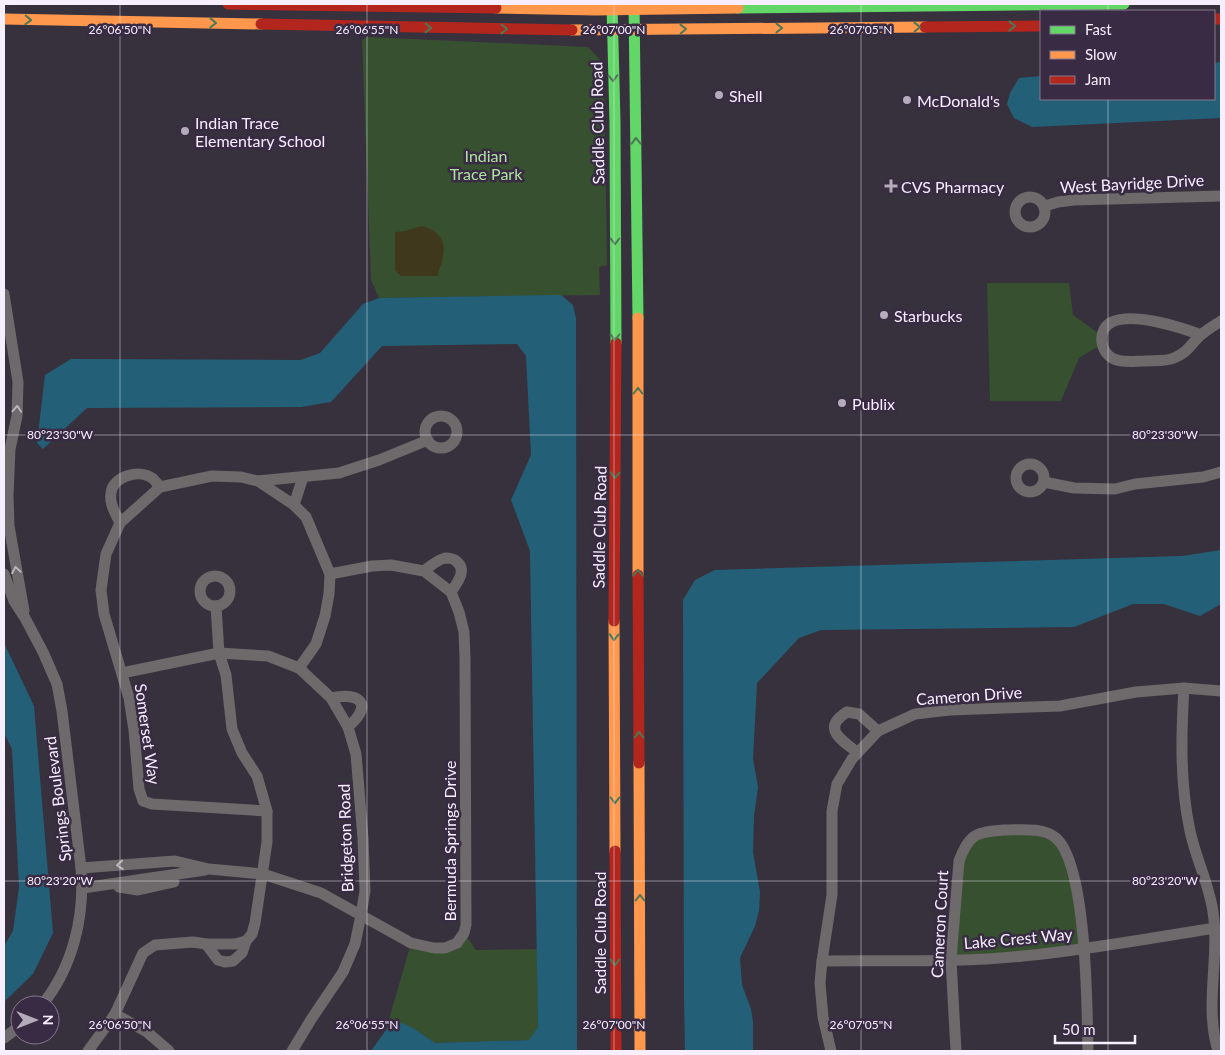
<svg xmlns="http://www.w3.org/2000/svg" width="1225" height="1055" font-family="Lato,sans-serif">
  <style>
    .green { fill: #37502f }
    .sand { fill: #40381d }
    .water { fill: #236078 }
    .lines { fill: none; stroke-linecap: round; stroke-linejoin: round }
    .street { stroke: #6e696a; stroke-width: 11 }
    .fast { stroke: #63d668; stroke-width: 11 }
    .slow { stroke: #ff974d; stroke-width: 11 }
    .jam { stroke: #b3261e; stroke-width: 11 }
    .oneway { stroke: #4b7854 }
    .oneway2 { stroke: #b9b3bc }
    .ticks { fill: none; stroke: #f7efff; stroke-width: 1; stroke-opacity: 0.45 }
    .poi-dot { fill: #b4acbb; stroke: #382b43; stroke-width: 2 }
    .labels { text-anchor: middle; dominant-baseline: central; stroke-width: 5; stroke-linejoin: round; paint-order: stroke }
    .poi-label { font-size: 16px; fill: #f7efff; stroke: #382b43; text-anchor: start }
    .street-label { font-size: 16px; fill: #f7efff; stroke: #382b43 }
    .park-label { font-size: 16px; fill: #afe39e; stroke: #382b43 }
    .ticks-label { font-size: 12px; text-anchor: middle; fill: #f7efff; stroke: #382b43; stroke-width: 5; stroke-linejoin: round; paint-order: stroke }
  </style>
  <rect width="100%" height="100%" fill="#37313d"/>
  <!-- green -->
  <g class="green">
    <path d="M368,37L588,47L604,64L607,265L599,267L600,295L379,298L371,280L362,40Z"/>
    <path d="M987,283H1069L1073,315L1102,336V344L1079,358L1061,401H990Z"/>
    <path d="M1025,830L1063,846L1085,949L951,960L959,861L974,835Z"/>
    <path d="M464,933L476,950L537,949L538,1027L530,1040L435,1043L413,1028L386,1030L411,943L445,948Z"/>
  </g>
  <!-- sand -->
  <path class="sand" d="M422,226C437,230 447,240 443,256C442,264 439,268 438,276H401L395,270V232C406,232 412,228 422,226Z"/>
  <!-- water -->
  <g class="water">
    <path d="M1221,62V118L1032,127L1014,118L1007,104L1010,93L1019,78L1041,76V99H1214V63Z"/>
    <path d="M561,295L573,305L576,318L577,1051H371L386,1030L402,1023L413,1028L435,1043L529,1040L538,1027L530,551L511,500L531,455L526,356L517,344L382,346L331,402L301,407L87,408L43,449L37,443L45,375L71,359L301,360L320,353L363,304L379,298Z"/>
    <path d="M1221,550V604L1200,616L1164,604H1133L1074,627L821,630L799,638L757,683L753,759L758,787L754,816L753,852L760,892L759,911L755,926L740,958L742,985L751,1009L753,1022V1051H685L684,998L683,600L695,580L715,570L1182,556Z"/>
    <path d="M4,643L34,706L53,933L33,974L4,1002V946L13,931L19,887L12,749L4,733Z"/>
  </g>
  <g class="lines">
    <!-- street -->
    <g class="street">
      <circle cx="1030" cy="212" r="15"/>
      <path d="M1045,206L1058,202L1074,200L1221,196"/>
      <path d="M4,294L18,382L17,416L10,449L8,496L9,526L24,611"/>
      <path d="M1201,335C1180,327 1133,312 1112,322C1097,329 1099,352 1114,359C1122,363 1135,361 1144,361C1153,360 1165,362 1174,358C1189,352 1192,342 1202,334C1208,329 1215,325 1221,321"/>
      <circle cx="441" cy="432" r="16"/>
      <circle cx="1030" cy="478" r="14"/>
      <path d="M258,481L294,505L306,517L330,574L329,594L325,616L316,644L299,668"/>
      <path d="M1044,482L1074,488L1115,489L1135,484L1203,477L1221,472"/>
      <path d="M294,505L303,477"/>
      <path d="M120,523C116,514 109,504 111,493C113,476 139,469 152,478C155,480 158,485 160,487"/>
      <path d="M424,571C430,566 437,560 445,558C449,558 453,558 456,561C468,570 457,583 451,592"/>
      <path d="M4,574L14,601L25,618L43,652L57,684L62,711L81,868C85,916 73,967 42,1005"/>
      <circle cx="215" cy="591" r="15"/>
      <path d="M122,673L219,653L268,656L299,668L331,698L348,727L356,754L363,838L365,891L361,915L355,944L343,972L312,1018L292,1051"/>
      <path d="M1184,688C1181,736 1180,784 1190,831C1196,859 1209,884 1213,912C1220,958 1204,1005 1218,1051"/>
      <path d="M331,698C360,692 374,704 348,727"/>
      <path d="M857,752C841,740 821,728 847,712L859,714L878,731"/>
      <path d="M267,811L152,804L143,801L139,789L134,730L129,698L104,614L101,590L106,554L120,523L160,487L212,476L241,477L258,481L339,473L379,460L428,440"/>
      <path d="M81,868L175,861L209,869L263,874L321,893L411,943L434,948H445L457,943L464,933L466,925L465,658L464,632L459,612L451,592L424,571L391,565L372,566L330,574"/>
      <path d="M119,887L138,890L174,882"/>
      <path d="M83,888L205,870"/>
      <path d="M206,944L218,960L225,962L233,961L242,953L246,941"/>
      <path d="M822,961C889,960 957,963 1023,956C1087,950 1151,938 1215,928"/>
      <path d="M115,1014L147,1032L169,1051"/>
      <path d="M4,1038L20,1026"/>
      <path d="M88,1051L115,1014L143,953L155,945L193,942L206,944H235L246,941L252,934L255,923L267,842V811L257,776L242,753L232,729L226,675L219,653L216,606"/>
      <path d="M831,1051L823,1017L820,983L822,961L832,895V811L837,784L852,759L878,731L915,714L950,710L1060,706L1136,692L1184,688L1221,691"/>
      <path d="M956,1051L951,960L959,861C969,834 976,832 1004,830C1020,830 1043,827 1056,838C1087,865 1087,1008 1088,1051"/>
    </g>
    <!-- fast -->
    <g class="fast">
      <path d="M612,4L615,122L616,343"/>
      <path d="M634,4L638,318"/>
      <path d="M738,8L1124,4"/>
    </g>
    <!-- slow -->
    <g class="slow">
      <path d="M496,8L595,10L738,8"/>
      <path d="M4,19L261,24"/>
      <path d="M572,30L925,27"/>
      <path d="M638,318V575"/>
      <path d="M614,621L615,851"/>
      <path d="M639,763L640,1051"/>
    </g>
    <!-- jam -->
    <g class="jam">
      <path d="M228,4L496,8"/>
      <path d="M1214,19H1221"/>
      <path d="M261,24L572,30"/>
      <path d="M925,27L1041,26"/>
      <path d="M638,575L639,763"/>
      <path d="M614,621L616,343"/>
      <path d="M615,851L616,1051"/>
    </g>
  </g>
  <!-- one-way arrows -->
  <defs><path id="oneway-chevron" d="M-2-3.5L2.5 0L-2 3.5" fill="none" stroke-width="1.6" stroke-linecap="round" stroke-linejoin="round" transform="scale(1.25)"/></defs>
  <g class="oneway">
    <use href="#oneway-chevron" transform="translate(28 20) rotate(2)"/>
    <use href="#oneway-chevron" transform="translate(213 23) rotate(1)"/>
    <use href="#oneway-chevron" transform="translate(1012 26)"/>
    <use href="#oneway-chevron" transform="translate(917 27) rotate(-1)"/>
    <use href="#oneway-chevron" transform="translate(428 28) rotate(1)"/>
    <use href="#oneway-chevron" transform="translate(779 28)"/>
    <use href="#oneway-chevron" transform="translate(504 29) rotate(1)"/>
    <use href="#oneway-chevron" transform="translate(683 29) rotate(-1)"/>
    <use href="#oneway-chevron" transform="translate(613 78) rotate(88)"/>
    <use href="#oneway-chevron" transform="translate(636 141) rotate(-91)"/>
    <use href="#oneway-chevron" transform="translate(615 241) rotate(90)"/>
    <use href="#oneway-chevron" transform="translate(615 337) rotate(90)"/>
    <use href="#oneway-chevron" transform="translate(638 391) rotate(-90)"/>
    <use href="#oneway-chevron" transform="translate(615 475) rotate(91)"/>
    <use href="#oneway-chevron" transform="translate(638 573) rotate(-90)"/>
    <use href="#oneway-chevron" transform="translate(614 637) rotate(91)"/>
    <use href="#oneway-chevron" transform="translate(639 735) rotate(-90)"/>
    <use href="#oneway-chevron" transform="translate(615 800) rotate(90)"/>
    <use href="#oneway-chevron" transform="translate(640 898) rotate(-90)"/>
    <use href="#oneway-chevron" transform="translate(615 962) rotate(90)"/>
  </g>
  <g class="oneway2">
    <use href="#oneway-chevron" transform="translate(17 409) rotate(-87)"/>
    <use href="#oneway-chevron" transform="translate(16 570) rotate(-99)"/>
    <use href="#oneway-chevron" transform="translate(120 865) rotate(176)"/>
  </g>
  <!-- ticks -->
  <path class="ticks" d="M120,4V1051M367,4V1051M614,4V1051M861,4V1051M1108,4V11M1108,99V1051M4,435H1221M4,881H1221"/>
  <!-- markers -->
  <g class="poi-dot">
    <circle cx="719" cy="95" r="5"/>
    <circle cx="907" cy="100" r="5"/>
    <circle cx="185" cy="131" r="5"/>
    <path d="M888.5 178.5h5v5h5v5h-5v5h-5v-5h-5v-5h5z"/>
    <circle cx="884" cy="315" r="5"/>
    <circle cx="842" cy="403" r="5"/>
  </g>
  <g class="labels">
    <!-- poi labels -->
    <g class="poi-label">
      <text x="729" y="95">Shell</text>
      <text x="917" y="100">McDonald's</text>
      <text x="195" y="122">Indian Trace<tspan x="195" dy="18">Elementary School</tspan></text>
      <text x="901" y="186">CVS Pharmacy</text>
      <text x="894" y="315">Starbucks</text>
      <text x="852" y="403">Publix</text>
    </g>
    <!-- street labels -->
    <g class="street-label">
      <text transform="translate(597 123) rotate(-91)">Saddle Club Road</text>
      <text transform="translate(1132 183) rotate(-3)">West Bayridge Drive</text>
      <text transform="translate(599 527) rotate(-89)">Saddle Club Road</text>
      <text transform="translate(969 695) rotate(-4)">Cameron Drive</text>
      <text transform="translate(148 734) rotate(82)">Somerset Way</text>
      <text transform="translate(57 799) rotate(-97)">Springs Boulevard</text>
      <text transform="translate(345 838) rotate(-92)">Bridgeton Road</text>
      <text transform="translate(449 841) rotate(-90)">Bermuda Springs Drive</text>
      <text transform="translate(939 924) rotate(-87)">Cameron Court</text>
      <text transform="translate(599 933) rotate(-90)">Saddle Club Road</text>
      <text transform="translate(1018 938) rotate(-5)">Lake Crest Way</text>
    </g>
    <!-- park labels -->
    <g class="park-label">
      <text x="486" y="155">Indian<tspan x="486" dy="18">Trace Park</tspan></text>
    </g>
  </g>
  <g class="ticks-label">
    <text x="120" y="34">26°06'50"N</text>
    <text x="367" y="34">26°06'55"N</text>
    <text x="614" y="34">26°07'00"N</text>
    <text x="861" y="34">26°07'05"N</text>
    <text x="1165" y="439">80°23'30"W</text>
    <text x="60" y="439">80°23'30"W</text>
    <text x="1165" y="885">80°23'20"W</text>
    <text x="60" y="885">80°23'20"W</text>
    <text x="120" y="1029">26°06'50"N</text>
    <text x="367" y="1029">26°06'55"N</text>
    <text x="614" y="1029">26°07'00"N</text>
    <text x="861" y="1029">26°07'05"N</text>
  </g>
  <!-- border -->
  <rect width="1225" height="1055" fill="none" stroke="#f7efff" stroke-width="10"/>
  <!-- legend -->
  <rect x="1040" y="10" width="175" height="90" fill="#382b43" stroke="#84798e"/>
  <rect x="1050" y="26" width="25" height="8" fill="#63d668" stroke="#84798e"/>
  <text x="1085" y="35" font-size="15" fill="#f7efff">Fast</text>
  <rect x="1050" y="51" width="25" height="8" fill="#ff974d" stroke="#84798e"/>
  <text x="1085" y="60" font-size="15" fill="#f7efff">Slow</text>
  <rect x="1050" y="76" width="25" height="8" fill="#b3261e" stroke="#84798e"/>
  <text x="1085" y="85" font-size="15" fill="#f7efff">Jam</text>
  <!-- north arrow -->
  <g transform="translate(35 1020) rotate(90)"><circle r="24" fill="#382b43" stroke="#84798e"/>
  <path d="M0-4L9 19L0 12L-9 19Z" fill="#b4acbb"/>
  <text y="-8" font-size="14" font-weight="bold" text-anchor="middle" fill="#f7efff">N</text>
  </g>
  <!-- scale -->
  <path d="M1055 1035v8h80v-8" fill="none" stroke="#f7efff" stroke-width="2.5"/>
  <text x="1062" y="1035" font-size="15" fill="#f7efff" stroke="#382b43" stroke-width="4" paint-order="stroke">50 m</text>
</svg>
